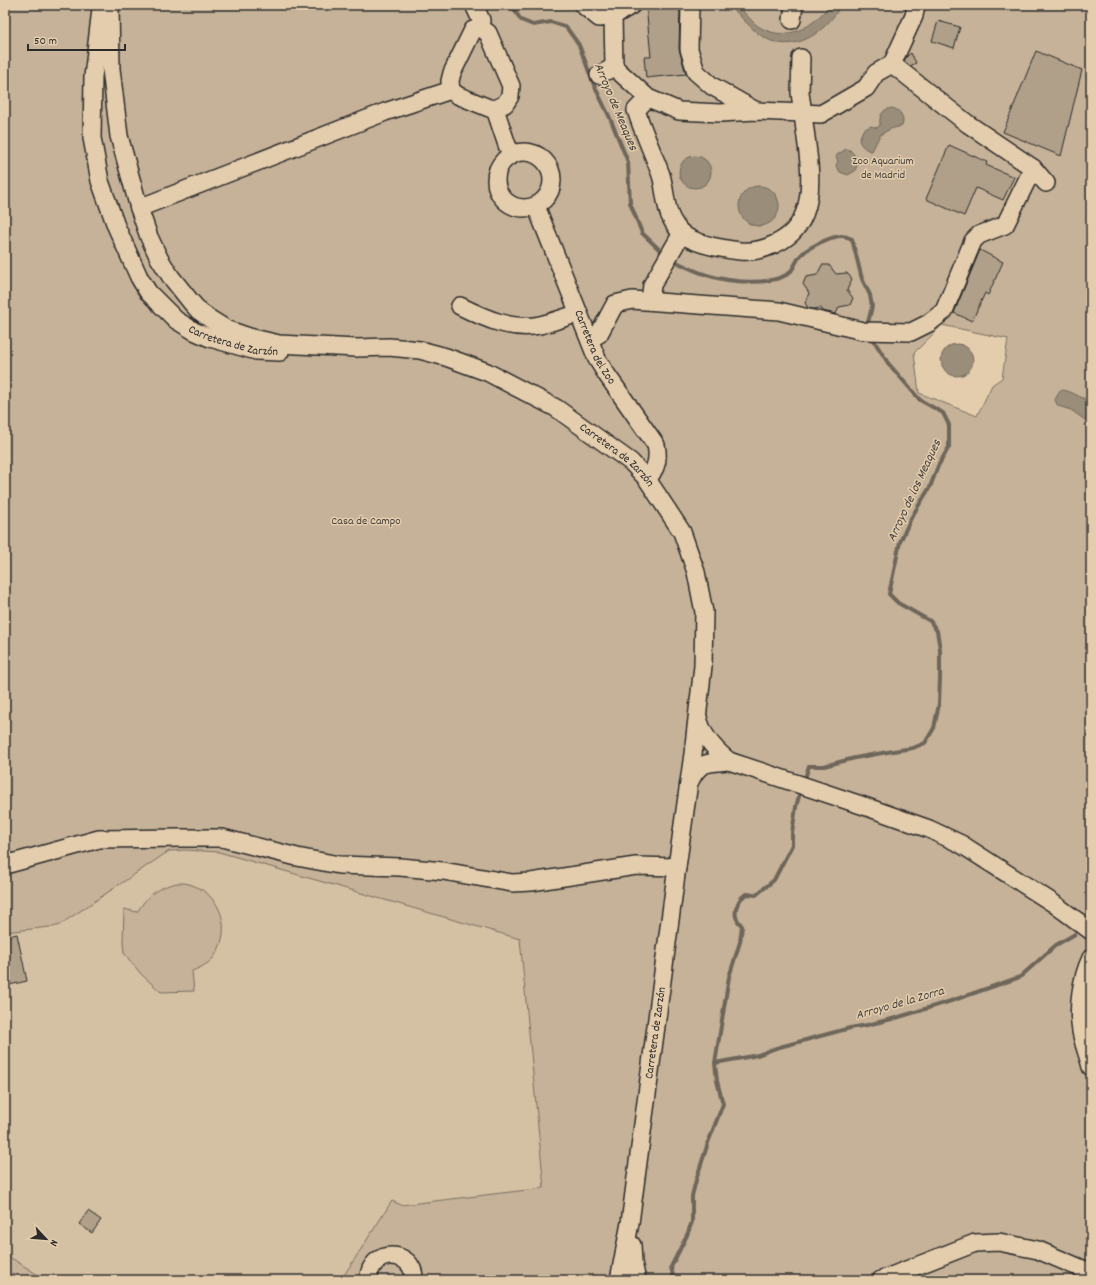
<svg xmlns="http://www.w3.org/2000/svg" width="1096" height="1285" font-family="Dekko,sans-serif">
  <style>
    .built { fill: #d4c0a2 }
    .green { fill: #c6b298; stroke: #786e62; fill-rule: evenodd }
    .water { fill: #9a8d7a; stroke: #6e665a }
    .lines { fill: none; stroke-linecap: round; stroke-linejoin: round }
    .stream { stroke: #6e665a; stroke-width: 4 }
    .building { fill: #b0a089; stroke: #2b2b2b }
    .minor-casing { stroke: #2b2b2b; stroke-width: 20 }
    .minor { stroke: #e4cdad; stroke-width: 17 }
    .labels { text-anchor: middle; dominant-baseline: central; stroke-width: 3; stroke-linejoin: round; paint-order: stroke }
    .park-label { font-size: 12px; fill: #423f3b; stroke: #e4cdad }
    .street-label { font-size: 12px; fill: #2b2b2b; stroke: #e4cdad }
    .water-label { font-size: 13px; font-style: italic; fill: #413f3b; stroke: #e4cdad }
  </style>
  <rect width="100%" height="100%" fill="#e4cdad"/>
  <filter id="ink" filterUnits="userSpaceOnUse"><feTurbulence type="fractalNoise" baseFrequency=".025" numOctaves="2"/><feDisplacementMap in="SourceGraphic" scale="8" xChannelSelector="R" yChannelSelector="G"/><feConvolveMatrix kernelMatrix="1 2 1 2 8 2 1 2 1" color-interpolation-filters="sRGB"/></filter>
  <g filter="url(#ink)">
    <!-- built -->
    <path class="built" d="M186,850L219,852L520,939L544,1188L401,1205L392,1201L341,1280H46L5,1254V932L58,926L169,851Z"/>
    <!-- green -->
    <g class="green">
      <path d="M5,5H1091V1280H341L392,1201L401,1205L544,1188L520,939L219,852L186,850L169,851L58,926L5,932ZM942,325L1008,339L1002,378L992,385L977,416L919,393L914,353Z"/>
      <path d="M177,883C181,883 186,883 189,884C217,892 231,922 219,948C217,953 212,961 206,964C202,967 197,969 192,971L194,991L161,992L141,974L124,953L123,941L124,909L137,912C149,894 156,888 177,883Z"/>
      <path d="M5,1254L46,1280H5Z"/>
    </g>
    <!-- water -->
    <g class="water">
      <path d="M729,5H737C743,11 748,17 754,23C772,38 794,36 812,23C818,18 825,12 829,5H841C827,31 795,55 765,38C752,31 740,15 729,5Z"/>
      <path d="M892,108C901,110 905,118 902,126L890,129L880,135L872,151H870C864,148 861,146 859,140L863,130L871,126L877,128L880,125C879,116 882,109 892,108Z"/>
      <path d="M846,149L850,150L859,160L855,171L848,175L840,172L836,166L838,160L836,158L837,155Z"/>
      <circle cx="695" cy="172" r="16"/>
      <circle cx="759" cy="206" r="20"/>
      <circle cx="957" cy="360" r="16"/>
      <path d="M1060,390C1073,390 1079,399 1091,400V421L1085,420L1071,410L1058,406L1055,400Z"/>
    </g>
    <g class="lines">
      <!-- stream -->
      <g class="stream">
        <path d="M511,5L521,20L533,25L551,22L566,27L579,45L594,85L610,118L628,162L630,203L642,233L663,253"/>
        <path d="M671,259C684,266 696,272 710,276C730,282 769,286 788,274C794,270 796,259 802,254C809,247 833,235 843,236C846,236 849,238 852,239L862,279L870,295L872,307L867,326"/>
        <path d="M804,781L809,766H824L855,758L893,751L913,748L925,743L934,728L939,704L940,678V649L937,631L930,621L898,603L889,594L900,542L911,518L930,487L938,466L949,447V425L943,413L920,400L888,363L871,336"/>
        <path d="M715,1063L758,1055L776,1048L850,1028L867,1025L896,1018L954,1000L1020,977L1056,945L1075,934"/>
        <path d="M674,1280L671,1267L687,1235L692,1222V1196L696,1180L709,1140L723,1104L717,1081L715,1063L729,977L740,942L742,926C740,924 737,920 736,917C734,908 739,899 746,894L756,895L774,880L792,845V833L796,807L801,789"/>
      </g>
    </g>
    <!-- building -->
    <g class="building">
      <path d="M646,5H680L679,49L686,74L646,78L644,57H651Z"/>
      <path d="M938,21L960,27L954,48L932,41Z"/>
      <path d="M1036,51L1082,70L1061,156L1003,132Z"/>
      <path d="M911,53L916,63L910,66L904,61L907,56Z"/>
      <path d="M949,145L987,162L986,165L1014,177L1003,200L976,188L964,216L926,199Z"/>
      <path d="M980,250L1003,262L988,295L985,293L972,321L954,313Z"/>
      <path d="M822,265H829L836,274L847,273L852,279L847,290L853,298L850,305L839,307L836,314L823,311L821,308L813,309L808,308L805,303L809,293L803,284L806,277L817,275Z"/>
      <path d="M17,934L27,981L5,986V937Z"/>
      <path d="M88,1211L101,1220L92,1233L79,1224Z"/>
    </g>
    <g class="lines">
      <!-- minor casing -->
      <g class="minor-casing">
        <g id="minor">
          <path id="s1" d="M110,5L111,69L119,136L139,208L149,237L159,258L171,277L191,302L199,311L210,319L226,329L249,337L279,344L356,348L389,347L420,350L446,357L487,372L556,408L631,462L647,479L682,532L696,572L704,612L703,666L693,754L677,867L630,1223L619,1280"/>
          <path d="M474,5L481,20V28"/>
          <path d="M583,5L599,18L613,16L614,67"/>
          <path d="M690,5L689,49L696,72L712,86L756,111"/>
          <path id="s2" d="M101,9L93,77L92,138L100,181L116,226L139,277L148,292L176,320L194,331L210,338L256,351L280,352"/>
          <path d="M613,16L632,5"/>
          <path d="M792,20L794,5"/>
          <path d="M481,28L488,33L511,86L510,96L505,104L495,109L489,108L457,95L451,90L450,81L452,73L473,30Z"/>
          <path d="M801,58L800,93L803,113L821,114L866,88L876,73L892,64L968,124L1033,168L1046,183"/>
          <path d="M892,64L914,16L916,5"/>
          <path d="M599,75L614,67L648,98L636,110C643,132 653,153 661,175C665,188 665,204 670,216C672,221 678,230 682,234C696,244 723,249 740,251C753,252 763,250 775,244C826,221 807,157 803,113L756,111L720,113L679,111L648,98"/>
          <path d="M495,109L507,145L512,155"/>
          <circle cx="524" cy="180" r="28"/>
          <path id="s3" d="M536,206L597,359L607,375L656,445C659,458 657,469 647,479"/>
          <path d="M139,208L385,112L451,90"/>
          <path d="M650,301L652,285L682,233"/>
          <path d="M460,306C484,318 512,331 540,325C553,322 566,317 579,313"/>
          <path d="M590,339L599,334L615,304L632,300L779,311L863,331L911,332L929,323L944,311L973,241L979,235L1005,225L1033,168"/>
          <path d="M698,717C702,736 715,750 729,761L867,807L929,829L961,844L1053,903L1091,931"/>
          <path d="M690,781C700,760 709,763 729,761"/>
          <path d="M5,865L99,839L180,838H222L297,857L339,865L400,867L443,871L512,883L531,882L636,866L677,867"/>
          <path d="M1091,958C1081,979 1077,1008 1081,1031C1083,1043 1088,1055 1091,1067"/>
          <path d="M632,1245L633,1263L637,1280"/>
          <path d="M369,1280C368,1248 415,1248 414,1280"/>
          <path d="M881,1280L975,1243L999,1242L1038,1250L1085,1270H1091"/>
        </g>
      </g>
      <!-- minor -->
      <use href="#minor" class="minor"/>
    </g>
  </g>
  <g class="labels">
    <!-- park labels -->
    <g class="park-label">
      <text x="883" y="161">Zoo Aquarium<tspan x="883" dy="14">de Madrid</tspan></text>
      <text x="366" y="521">Casa de Campo</text>
    </g>
    <!-- street labels -->
    <g class="street-label">
      <text stroke="none"><textPath href="#s2" startOffset="396">Carretera de Zarzón</textPath></text>
      <text stroke="none"><textPath href="#s3" startOffset="153">Carretera del Zoo</textPath></text>
      <text stroke="none"><textPath href="#s1" startOffset="781">Carretera de Zarzón</textPath></text>
      <text transform="translate(656 1033) rotate(-82)">Carretera de Zarzón</text>
    </g>
    <!-- water labels -->
    <g class="water-label">
      <text transform="translate(615 107) rotate(67)">Arroyo de Meaques</text>
      <text transform="translate(915 491) rotate(-65)">Arroyo de los Meaques</text>
      <text transform="translate(900 1004) rotate(-16)">Arroyo de la Zorra</text>
    </g>
  </g>
  <!-- margin -->
  <rect width="1096" height="1285" fill="none" stroke="#e4cdad" stroke-width="20"/>
  <rect x="10" y="10" width="1076" height="1265" fill="none" stroke="#2b2b2b" stroke-width="1.5" filter="url(#ink)"/>
  <!-- north arrow -->
  <g transform="translate(46 1239) rotate(116)" stroke="#e4cdad" stroke-width="3" paint-order="stroke">
  <path d="M0-3L7 15L0 10L-7 15Z" fill="#2b2b2b"/>
  <text y="-6" font-size="11" font-weight="bold" text-anchor="middle" fill="#2b2b2b">N</text>
  </g>
  <!-- scale -->
  <path d="M28 44v6h97v-6" fill="none" stroke="#2b2b2b" stroke-width="2"/>
  <text x="34" y="44" font-size="12" fill="#2b2b2b" stroke="#e4cdad" stroke-width="3" paint-order="stroke">50 m</text>
</svg>
